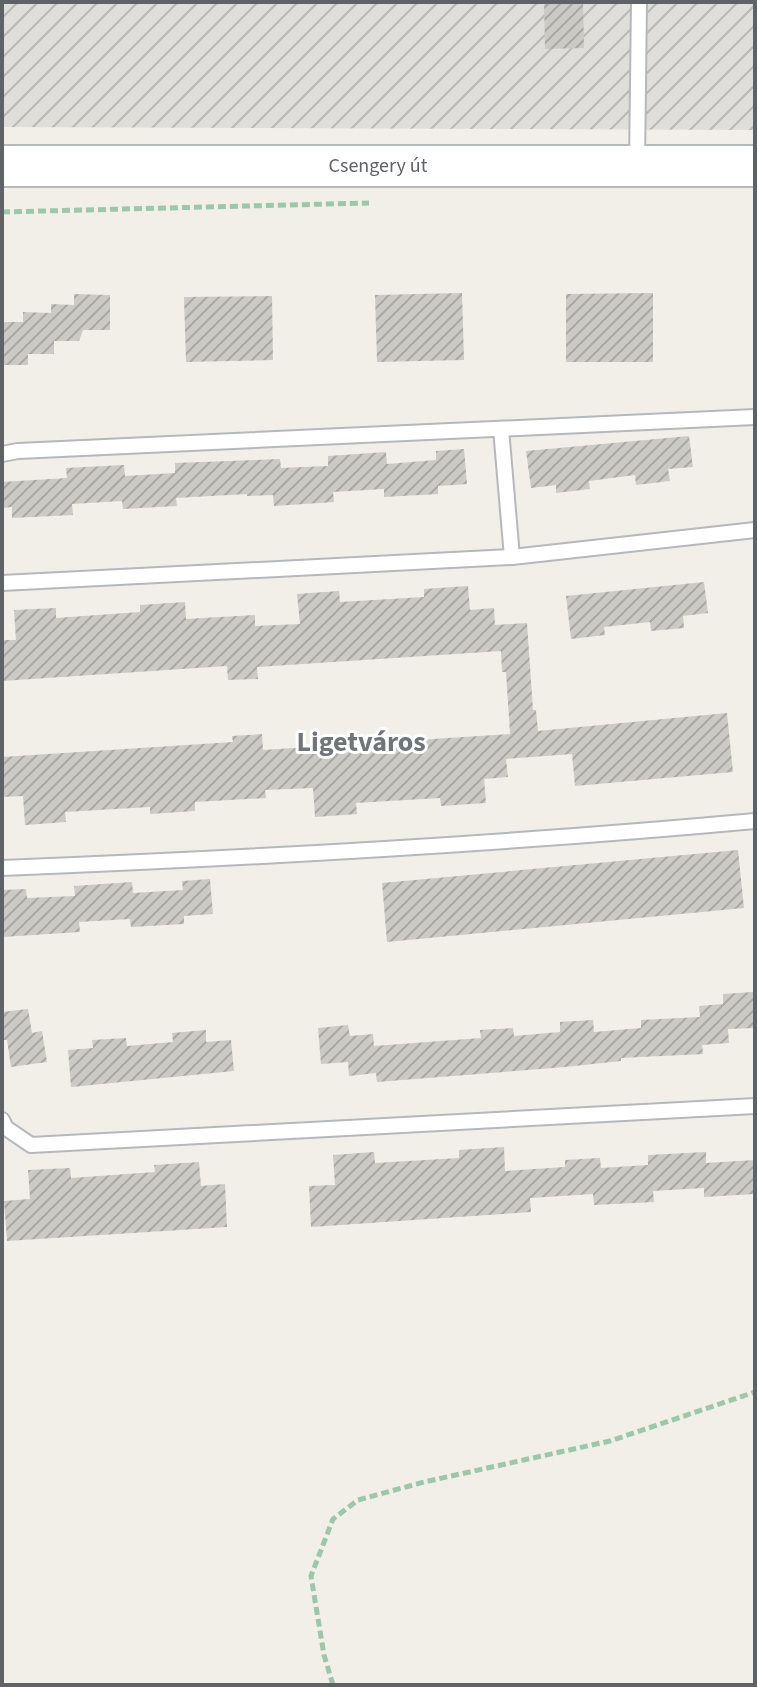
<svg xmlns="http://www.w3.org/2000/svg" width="757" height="1687" font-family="'Source Sans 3',sans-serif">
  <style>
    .industrial { fill: url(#industrial-furrows) }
    .building { fill: url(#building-hatch) }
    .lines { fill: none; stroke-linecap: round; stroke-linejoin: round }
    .lane-casing { stroke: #b5b8bc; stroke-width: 18 }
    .secondary-casing { stroke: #b6babf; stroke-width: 44 }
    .path { stroke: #9cc7a9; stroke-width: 5; stroke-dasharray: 8 4; stroke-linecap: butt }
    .lane { stroke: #fff; stroke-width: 14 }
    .secondary { stroke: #fff; stroke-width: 40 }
    .labels { text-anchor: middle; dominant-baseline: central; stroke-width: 6; stroke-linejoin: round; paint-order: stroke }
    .street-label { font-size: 20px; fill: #5f6368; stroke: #fff }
    .district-label { font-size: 28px; font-weight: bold; fill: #70757a; stroke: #fff }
  </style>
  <defs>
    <pattern id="industrial-furrows" width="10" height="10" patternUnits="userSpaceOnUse" patternTransform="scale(2)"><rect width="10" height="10" fill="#e0deda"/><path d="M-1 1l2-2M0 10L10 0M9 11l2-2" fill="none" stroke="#b9b8b5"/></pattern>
    <pattern id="building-hatch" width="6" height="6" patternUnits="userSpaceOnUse" patternTransform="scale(2)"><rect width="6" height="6" fill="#cccac5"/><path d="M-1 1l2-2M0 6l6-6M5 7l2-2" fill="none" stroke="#a9a8a4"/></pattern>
  </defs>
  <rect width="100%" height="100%" fill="#f1efe8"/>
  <!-- industrial -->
  <path class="industrial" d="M2,2H755V130L2,127Z"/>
  <!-- building -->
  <g class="building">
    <path d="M544,2H583L584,48L545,49Z"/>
    <path d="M462,293L464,360L377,362L375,295Z"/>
    <path d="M653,293V362H566V294Z"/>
    <path d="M74,294L110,295V330H83L79,341H54V354H28V365H2V322H23V312L51,313V304L74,305Z"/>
    <path d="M272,296L273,360L186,362L184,297Z"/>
    <path d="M689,436L693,467L668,469L670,481L636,485L635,475L589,481L590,489L556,493V485L531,488L526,451Z"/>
    <path d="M464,449L467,484L438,486V494L384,497V489L333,492L334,502L274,506L273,495L247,496V494L176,498L177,506L123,509L122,501L72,504L73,515L12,518V507L2,508V482L67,478L66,468L124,465L125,476L175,473V463L280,459L281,468L328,466V456L386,452L387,464L436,460V451Z"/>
    <path d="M704,582L708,613L683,616L684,628L651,631L650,622L604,627L605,635L571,639L566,596Z"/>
    <path d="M468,586L470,610L494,608L495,625L527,623L533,710H536L538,731L727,713L733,772L575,786L572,754L506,759L508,777L484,779L486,803L441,806L440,798L356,803L357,814L315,817L313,788L265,790L266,798L195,802V811L150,814V807L65,812L66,822L25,825L23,796L2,797V757L233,742L232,736L262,734L263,750L510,734L506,672H502L501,651L257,667L258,679L228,680L227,666L2,681V640H16L14,610L56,608V618L140,612V605L185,602L186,619L255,615V626L300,624L297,594L339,591L340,602L424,597V589Z"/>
    <path d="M738,850L744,908L387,942L382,883Z"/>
    <path d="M210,879L213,914L184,916V924L131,927L130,919L79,922L80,932L2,937V890L26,889L27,898L75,896L74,886L132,882L133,893L183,890L182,881Z"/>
    <path d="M753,992L755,1028L728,1029L729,1043L702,1045L703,1054L621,1058V1061L565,1067L377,1082L376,1073L349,1076L348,1062L321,1064L318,1028L348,1025L350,1036L373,1034L374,1046L481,1038L480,1030L513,1028L514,1036L560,1032V1022L593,1020L594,1032L641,1028V1020L700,1017L699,1006L723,1004V994Z"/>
    <path d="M28,1009L32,1033L42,1031L47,1062L11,1067L7,1040H2V1012Z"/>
    <path d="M206,1030V1042L231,1040L234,1071L71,1087L68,1050L93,1048L92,1040L126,1038L127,1046L173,1042L172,1033Z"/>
    <path d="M504,1147L505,1171L565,1167V1160L600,1158L601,1168L648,1165V1155L706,1152V1163L755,1160V1194L704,1197V1188L653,1191L654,1202L594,1205L593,1194L530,1198L531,1212L311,1227L309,1186L335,1185L333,1155L374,1152L375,1163L459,1158V1150Z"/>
    <path d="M199,1162L201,1186L225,1184L227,1227L7,1241L4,1201L30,1199L28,1170L70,1168L71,1178L155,1172L154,1165Z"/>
  </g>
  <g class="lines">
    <!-- lane casing -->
    <g class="lane-casing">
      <g id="lane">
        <path d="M637,165L639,2"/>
        <path d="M501,429L512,557"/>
        <path d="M2,454L18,451L755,417"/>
        <path d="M2,583L512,557L755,530"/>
        <path d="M2,868C254,858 504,844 755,821"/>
        <path d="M2,1120L6,1128L31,1145L755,1106"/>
      </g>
    </g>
    <!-- secondary casing -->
    <g class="secondary-casing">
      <path id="secondary" d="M2,166H755"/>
    </g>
    <!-- path -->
    <g class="path">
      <path d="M2,212L369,203"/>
      <path d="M333,1685L324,1655L311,1576L333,1519L358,1500L424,1482L610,1441L755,1392"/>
    </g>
    <!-- lane -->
    <use href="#lane" class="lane"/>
    <!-- secondary -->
    <use href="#secondary" class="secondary"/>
  </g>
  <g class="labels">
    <!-- street labels -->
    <g class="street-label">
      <text x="378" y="166">Csengery út</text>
    </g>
    <!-- district labels -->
    <g class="district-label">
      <text x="361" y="742">Ligetváros</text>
    </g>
  </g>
  <!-- border -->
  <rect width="757" height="1687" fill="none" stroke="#5f6368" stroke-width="8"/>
</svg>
